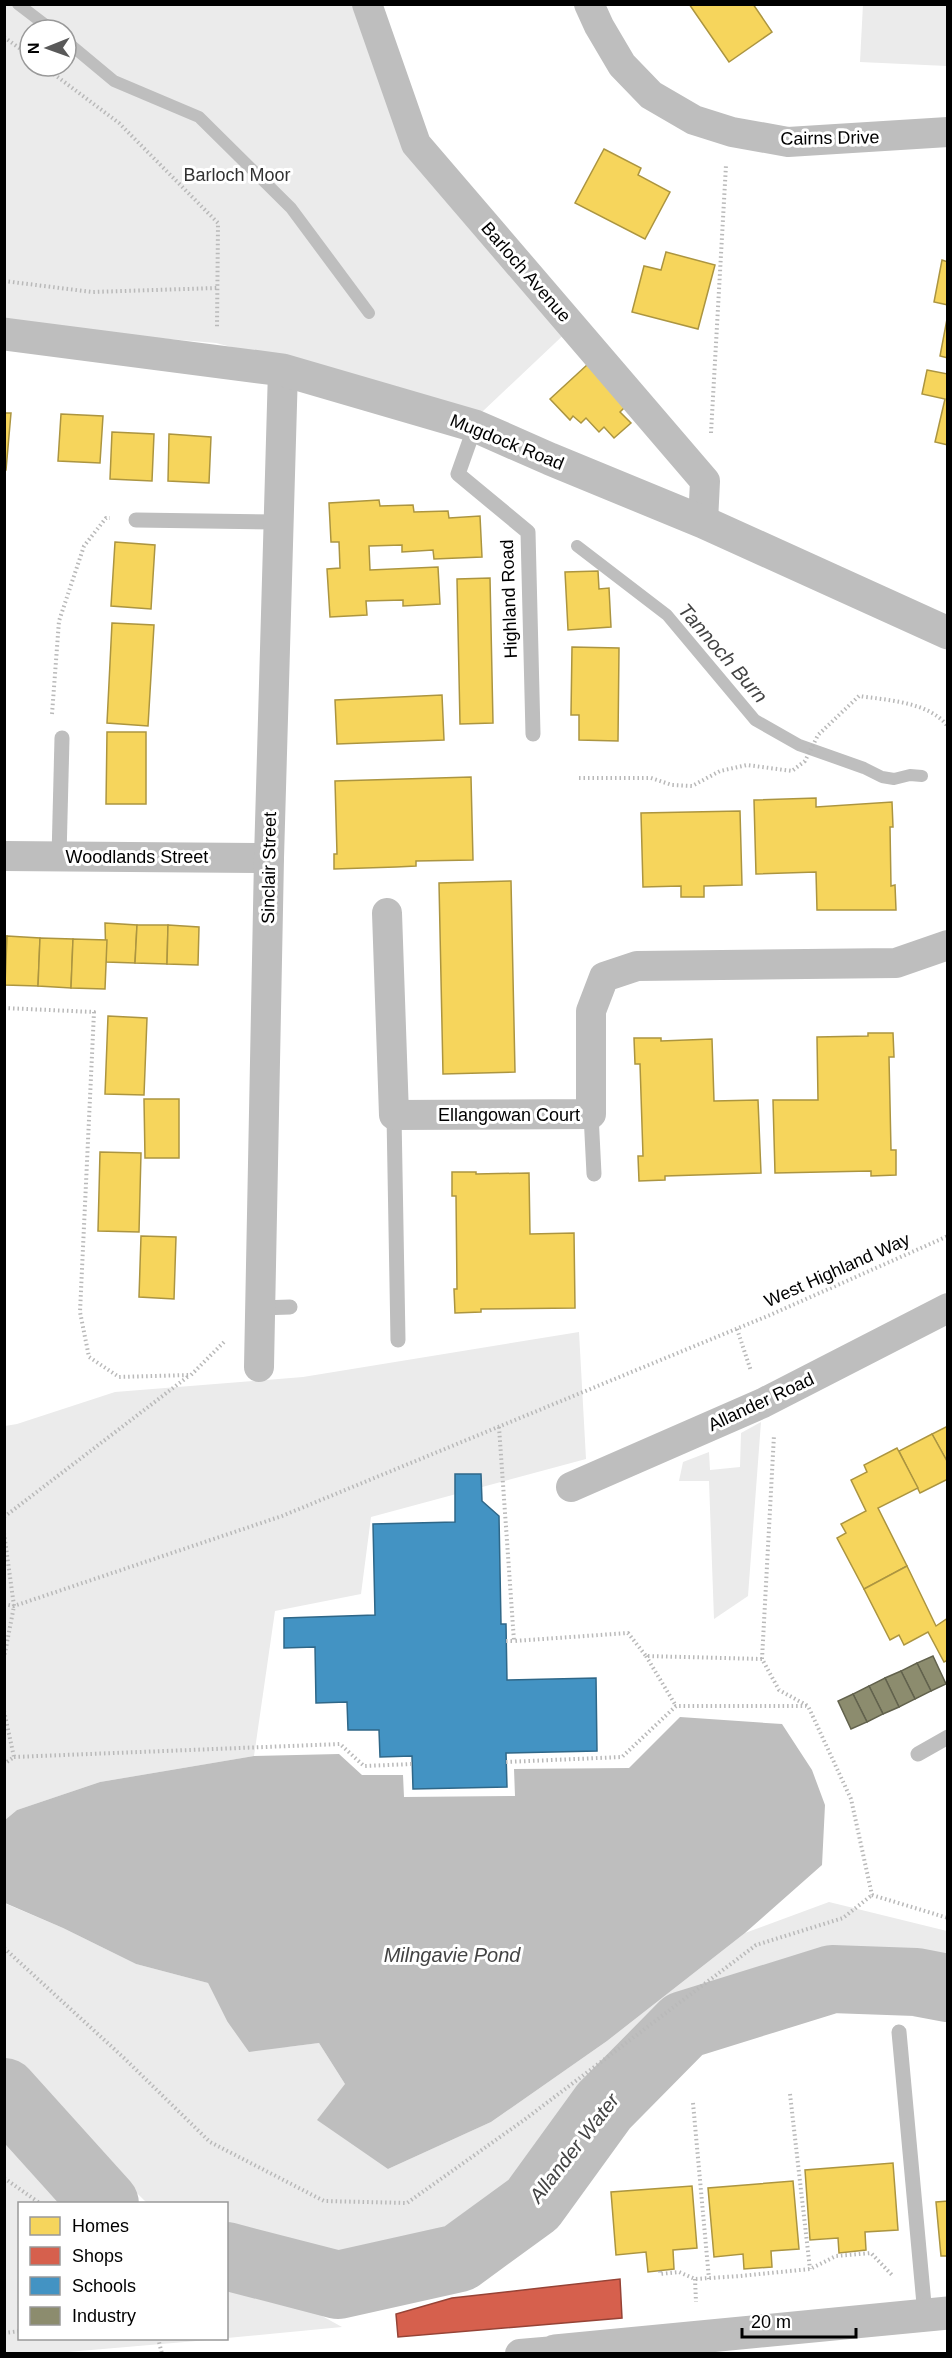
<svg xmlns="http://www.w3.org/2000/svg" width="952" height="2358" font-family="Arial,sans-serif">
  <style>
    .green { fill: #ebebeb; fill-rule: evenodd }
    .water { fill: #bebebe }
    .homes { fill: #f6d55c; stroke: #ac9540; stroke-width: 1.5 }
    .shops { fill: #d6604d; stroke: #964336; stroke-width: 1.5 }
    .schools { fill: #4393c3; stroke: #2f6788; stroke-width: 1.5 }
    .industry { fill: #8c8c6e; stroke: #62624d; stroke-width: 1.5 }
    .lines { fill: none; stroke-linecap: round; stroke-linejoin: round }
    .stream { stroke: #bebebe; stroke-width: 12 }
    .river { stroke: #bebebe; stroke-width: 68 }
    .path { stroke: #b9b9b9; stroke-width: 4; stroke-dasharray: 1.5 3; stroke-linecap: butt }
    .service { stroke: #bebebe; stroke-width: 15 }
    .minor { stroke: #bebebe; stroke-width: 30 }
    .tertiary { stroke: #bebebe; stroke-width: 33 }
    .labels { text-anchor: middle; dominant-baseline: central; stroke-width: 6; stroke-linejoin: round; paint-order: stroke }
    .street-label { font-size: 18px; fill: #000; stroke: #fff }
    .park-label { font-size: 18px; fill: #323232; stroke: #fff }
    .water-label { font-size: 20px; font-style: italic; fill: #434343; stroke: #fff }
  </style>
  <rect width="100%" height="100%" fill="#fff"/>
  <!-- green -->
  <g class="green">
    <path d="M863,4L947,5V66L860,62Z"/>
    <path d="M4,5H353L414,149L573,326L482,412L216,343L5,325ZM30,30H66V66H30Z"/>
    <path d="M579,1332L586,1459L371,1517L361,1594L275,1611L254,1756L100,1782L17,1810L5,1820V1426L17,1424L115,1392L303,1377Z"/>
    <path d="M761,1422L748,1596L714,1619L709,1481H679L683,1462L709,1452L710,1470L740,1467L741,1433Z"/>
    <path d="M829,1902L947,1931V1972L879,1965L771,1977L682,2019L594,2099L522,2195L442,2240L328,2257L227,2237L226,2204L147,2203L5,2063L4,1903L63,1928L136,1964L208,1983L227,2021L287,2047L319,2043L345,2084L388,2169L491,2122L607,2041L745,1933Z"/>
    <path d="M4,2125L87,2203L20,2204V2338L220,2339L56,2353H5Z"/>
    <path d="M227,2272L248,2275L342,2327L227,2338Z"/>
  </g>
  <!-- water -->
  <path class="water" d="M680,1717L782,1724L812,1770L825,1805L822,1865L745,1933L607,2041L491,2122L388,2169L317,2120L345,2084L319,2043L249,2052L227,2021L208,1983L136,1964L63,1928L5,1903V1820L17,1810L100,1782L254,1756L339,1754L362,1775H403L404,1797L515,1796L514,1769L629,1768Z"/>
  <!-- homes -->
  <g class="homes">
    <path d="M689,4H753L772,32L729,62Z"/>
    <path d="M604,149L641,168L638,175L670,192L645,239L575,203Z"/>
    <path d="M666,252L715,265L698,329L632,312L644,266L661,270Z"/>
    <path d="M942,260L948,262V305L934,302Z"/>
    <path d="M947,319H948V358L940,356Z"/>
    <path d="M588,364L626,406L620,412L631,423L614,438L604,427L599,432L586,418L581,423L573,416L570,420L550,399Z"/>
    <path d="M927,370L948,374V445L935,442L945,399L922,394Z"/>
    <path d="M4,413H11L6,470H4Z"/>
    <path d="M61,414L103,416L100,463L58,461Z"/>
    <path d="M112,432L154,434L152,481L110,479Z"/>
    <path d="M169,434L211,437L209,483L168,481Z"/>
    <path d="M379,500L380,506L413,505L414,512L448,511L449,518L480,516L482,557L434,559L433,550L402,552V545L369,546L370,570L438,567L440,604L403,606V600L366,601L367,615L330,617L327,569L340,568L339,542H331L329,503Z"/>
    <path d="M115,542L155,545L151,609L111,606Z"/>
    <path d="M598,571L599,589L609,588L611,627L568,630L565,572Z"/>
    <path d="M490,578L493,723L460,724L457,579Z"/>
    <path d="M112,623L154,625L148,726L107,723Z"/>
    <path d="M572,647L619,648L618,741L579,740V715H571Z"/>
    <path d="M442,695L444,740L337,744L335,700Z"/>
    <path d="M107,732H146V804H106Z"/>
    <path d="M471,777L473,860L416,861V866L396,867L334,869V854H337L335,781Z"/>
    <path d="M816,798V807L892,802L893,827H890L891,886L895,885L896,910H817L816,872L756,874L754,800Z"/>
    <path d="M740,811L742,885L704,886V897H681V886L643,887L641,813Z"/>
    <path d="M511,881L515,1072L443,1074L439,883Z"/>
    <path d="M105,923L137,925L135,963L106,962Z"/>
    <path d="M137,925H168L167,964L135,963Z"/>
    <path d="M168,925L199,927L198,965L167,964Z"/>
    <path d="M4,936H7L5,985H4Z"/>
    <path d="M7,936L40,938L38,986L5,985Z"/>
    <path d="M40,938L73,939L71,988L38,986Z"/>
    <path d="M73,939L107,940L105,989L71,988Z"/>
    <path d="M108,1016L147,1018L144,1095L105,1094Z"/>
    <path d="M868,1033H893L894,1057H889L891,1150H896V1175L871,1176V1171L775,1173L773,1100H818L817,1037L868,1036Z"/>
    <path d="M634,1038H661V1041L712,1039L714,1101L758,1100L761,1173L665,1176V1180L639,1181L638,1156H643L640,1064H635Z"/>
    <path d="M144,1099H179V1158H145Z"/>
    <path d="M100,1152L141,1153L139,1232L98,1231Z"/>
    <path d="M452,1172H476V1174L529,1173L530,1234L574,1233L575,1308L481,1309V1312L455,1313L454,1289H457L456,1196H452Z"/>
    <path d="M141,1236L176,1237L174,1299L139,1297Z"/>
    <path d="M948,1426V1463L932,1434Z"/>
    <path d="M932,1434L948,1463V1479L920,1493L899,1451Z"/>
    <path d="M897,1448L918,1488L878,1508L907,1566L864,1589L837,1538L846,1533L841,1524L866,1511L851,1480L867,1472L864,1465Z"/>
    <path d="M907,1566L936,1626L948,1618V1660L944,1662L928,1632L904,1645L899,1635L890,1640L864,1589Z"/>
    <path d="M893,2163L898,2230L865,2232L866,2250L839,2253L838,2238L810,2240L805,2170Z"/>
    <path d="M793,2181L799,2249L771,2251L772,2267L744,2269L743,2254L714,2257L708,2188Z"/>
    <path d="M692,2186L697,2248L673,2250L674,2269L648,2272L646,2252L616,2255L611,2192Z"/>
    <path d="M948,2201V2256H941L936,2202Z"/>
  </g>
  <!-- shops -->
  <path class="shops" d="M620,2279L622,2318L398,2337L396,2314L452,2298Z"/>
  <!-- schools -->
  <path class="schools" d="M455,1474H481L482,1501L499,1516L501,1624H506L507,1680L596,1678L597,1751L506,1753L507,1787L413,1789L412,1756L380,1757L379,1730H348L347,1702L316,1703L315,1647L284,1648V1618L375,1615L373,1524L455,1522Z"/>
  <!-- industry -->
  <g class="industry">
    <path d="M933,1656L946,1684L931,1691L917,1663Z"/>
    <path d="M917,1663L931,1691L915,1699L901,1671Z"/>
    <path d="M901,1671L915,1699L899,1707L885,1678Z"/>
    <path d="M885,1678L899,1707L883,1714L869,1686Z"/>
    <path d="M869,1686L883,1714L867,1722L853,1694Z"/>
    <path d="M853,1694L867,1722L851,1729L838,1701Z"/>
  </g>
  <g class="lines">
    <!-- stream -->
    <g class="stream">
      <path d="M18,4L52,30"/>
      <path d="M66,41L114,81L199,117L291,208L369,313"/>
      <path d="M577,546L667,615L755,720L799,745L864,768L882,777L894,779L910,775L922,776"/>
    </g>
    <!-- river -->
    <g class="river">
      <path d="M4,2092L105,2204"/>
      <path d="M226,2256L338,2285L459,2258L533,2204L604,2106L684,2025L832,1979L916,1982L948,1988"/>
    </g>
    <!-- path -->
    <g class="path">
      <path d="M4,37L30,56"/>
      <path d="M43,66L119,123L218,223L217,327"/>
      <path d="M4,281L92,292L217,288"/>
      <path d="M711,433L726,165"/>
      <path d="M52,714L59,621L84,546L106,518H110"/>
      <path d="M579,778H651L672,785L692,786L720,771L747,765L792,771L805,761L818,735L859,696C886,700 931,702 948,727"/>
      <path d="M4,1008L94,1012L80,1312L89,1357L119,1377L191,1375L224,1342"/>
      <path d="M737,1329L751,1371"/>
      <path d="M499,1427L514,1641L628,1633L646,1656L762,1659L779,1690L808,1706L851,1799L872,1895"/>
      <path d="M4,1517L190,1375"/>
      <path d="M4,1533L14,1606L4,1658"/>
      <path d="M4,1604L14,1606L282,1516L770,1315L948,1236"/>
      <path d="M506,1641H514"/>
      <path d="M646,1656L676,1706"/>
      <path d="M762,1659L774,1435"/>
      <path d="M4,1711L14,1757L4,1764"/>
      <path d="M14,1757L340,1744L364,1766L412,1764"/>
      <path d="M506,1762L622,1757L676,1706H806"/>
      <path d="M872,1895L948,1918"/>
      <path d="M4,1948L124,2058L210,2142L324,2201L407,2203L524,2120L756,1945L843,1918L872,1895"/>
      <path d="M790,2094L810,2269"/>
      <path d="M693,2103L709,2279"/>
      <path d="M4,2178L41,2204"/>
      <path d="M660,2271V2274L679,2272L695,2279L740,2276L810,2269L836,2256L871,2253L893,2276"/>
      <path d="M695,2279L696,2302"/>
      <path d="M4,2333L20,2331"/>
      <path d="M158,2338L162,2354"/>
    </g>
    <!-- service -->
    <g class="service">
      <path d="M475,426L458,474L528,532L533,734"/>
      <path d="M136,520L278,522"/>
      <path d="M59,857L62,738"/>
      <path d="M591,1114L594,1174"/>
      <path d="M394,1115L398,1340"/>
      <path d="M260,1308L290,1307"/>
      <path d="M918,1754L948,1737"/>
      <path d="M899,2032L925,2315"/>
    </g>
    <!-- minor -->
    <g class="minor">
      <path d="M367,4L416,144L705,481L703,522"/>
      <path d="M589,4L599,26L622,65L651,95L694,120L732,132L788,142L948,132"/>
      <path d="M4,856L269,858"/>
      <path d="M387,913L394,1115L591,1114V1011L604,977L637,966L896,963L948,945"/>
      <path d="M259,1367L269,858L283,370"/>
      <path d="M571,1487L763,1403L948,1308"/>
      <path d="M520,2354L555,2351"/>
    </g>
    <!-- tertiary -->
    <g class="tertiary">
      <path d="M4,334L283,370L475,426L550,459L703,522L948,633"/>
      <path d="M554,2354L555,2351L948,2313"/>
    </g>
  </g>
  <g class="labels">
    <!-- street labels -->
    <g class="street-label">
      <text transform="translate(830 138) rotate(-1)">Cairns Drive</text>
      <text transform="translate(526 272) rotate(49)">Barloch Avenue</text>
      <text transform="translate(507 442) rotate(22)">Mugdock Road</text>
      <text transform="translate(509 599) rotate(-92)">Highland Road</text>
      <text x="137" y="857">Woodlands Street</text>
      <text transform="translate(269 868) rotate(-89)">Sinclair Street</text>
      <text x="509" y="1115">Ellangowan Court</text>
      <text transform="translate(837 1270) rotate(-24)">West Highland Way</text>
      <text transform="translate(761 1402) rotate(-25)">Allander Road</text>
    </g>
    <!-- park labels -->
    <g class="park-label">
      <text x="237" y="175">Barloch Moor</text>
    </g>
    <!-- water labels -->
    <g class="water-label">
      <text transform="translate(723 653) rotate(49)">Tannoch Burn</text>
      <text x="452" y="1955">Milngavie Pond</text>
      <text transform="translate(574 2148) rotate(-52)">Allander Water</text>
    </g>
  </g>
  <!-- border -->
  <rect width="952" height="2358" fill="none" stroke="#000000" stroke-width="12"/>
  <!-- legend -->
  <rect x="18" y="2202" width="210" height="138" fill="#ffffff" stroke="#999999" stroke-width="1.5"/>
  <rect x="30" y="2217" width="30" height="18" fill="#f6d55c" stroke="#999999" stroke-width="1.5"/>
  <text x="72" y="2232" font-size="18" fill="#000000">Homes</text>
  <rect x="30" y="2247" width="30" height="18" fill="#d6604d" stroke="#999999" stroke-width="1.5"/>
  <text x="72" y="2262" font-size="18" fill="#000000">Shops</text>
  <rect x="30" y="2277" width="30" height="18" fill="#4393c3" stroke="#999999" stroke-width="1.5"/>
  <text x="72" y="2292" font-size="18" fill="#000000">Schools</text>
  <rect x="30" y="2307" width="30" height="18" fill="#8c8c6e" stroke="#999999" stroke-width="1.5"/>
  <text x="72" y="2322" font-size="18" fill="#000000">Industry</text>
  <!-- north arrow -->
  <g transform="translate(48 48) rotate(269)"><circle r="28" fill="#ffffff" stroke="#999999" stroke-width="1.5"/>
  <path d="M0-4.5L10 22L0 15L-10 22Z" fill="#595959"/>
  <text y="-9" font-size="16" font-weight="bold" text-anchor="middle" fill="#000000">N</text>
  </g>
  <!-- scale -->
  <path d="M742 2328v9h114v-9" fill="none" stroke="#000000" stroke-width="3"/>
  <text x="751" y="2328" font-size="18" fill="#000000" stroke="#ffffff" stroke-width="4.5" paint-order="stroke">20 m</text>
</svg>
